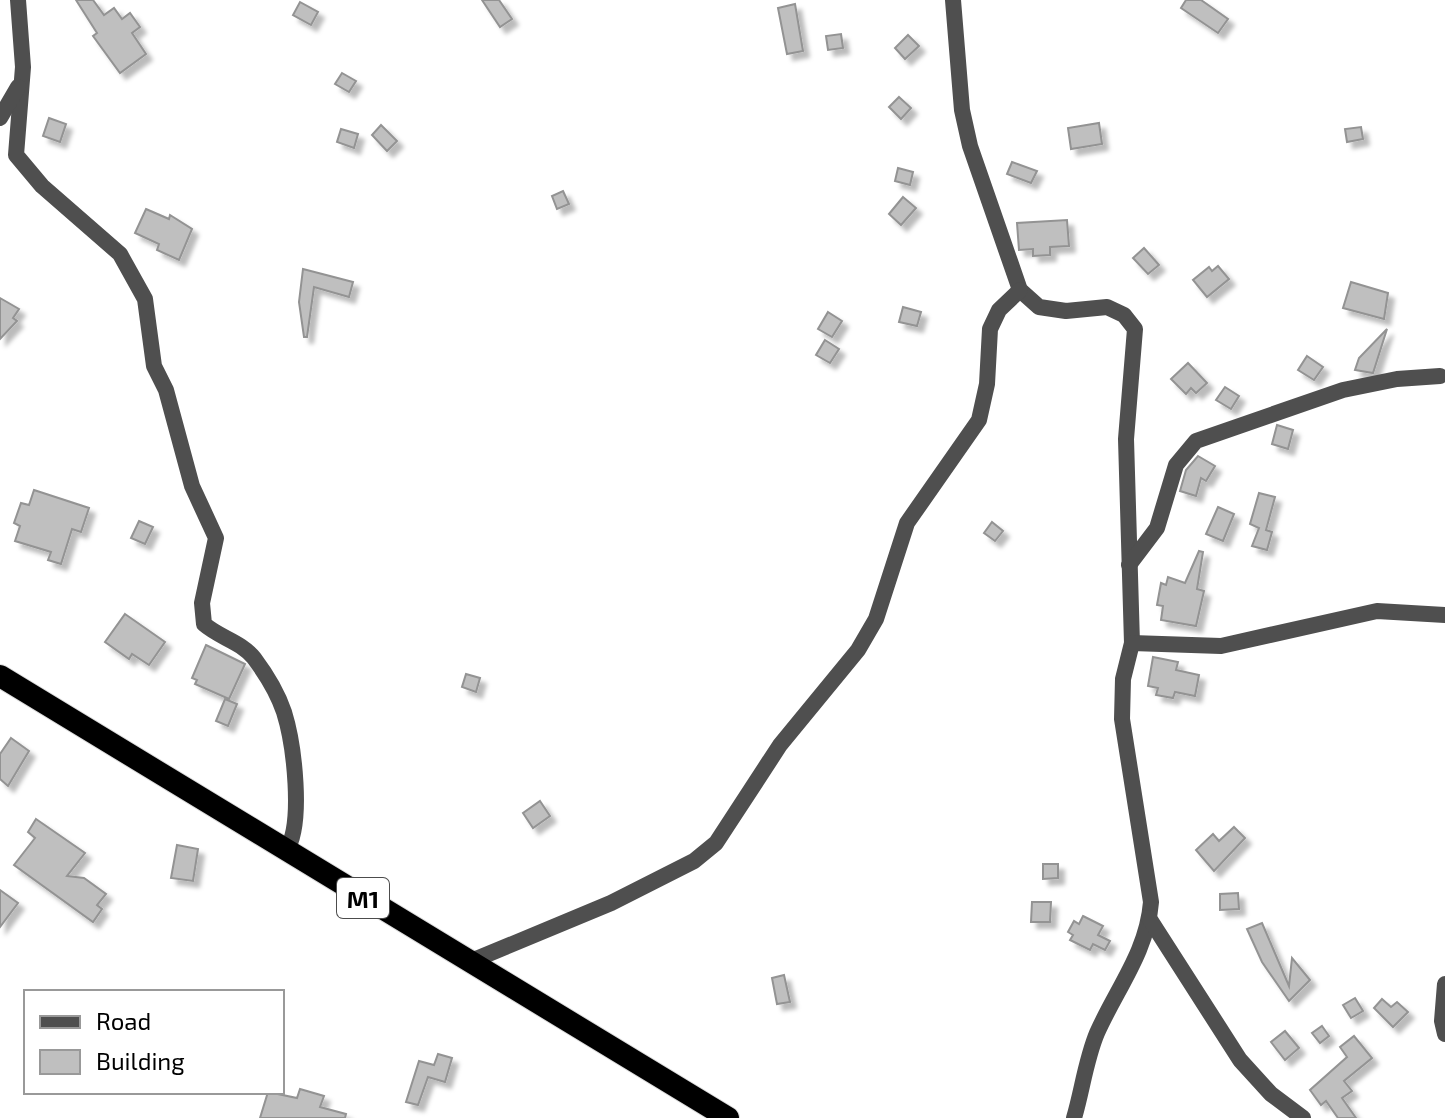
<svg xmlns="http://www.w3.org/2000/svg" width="1445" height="1118" font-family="'Exo 2',sans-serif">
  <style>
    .building { fill: #bfbfbf; stroke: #939393; stroke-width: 2; filter: url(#shadow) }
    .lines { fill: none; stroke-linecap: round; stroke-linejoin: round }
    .trunk-casing { stroke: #dbdbdb; stroke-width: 24 }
    .minor { stroke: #4f4f4f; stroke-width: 16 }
    .trunk { stroke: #000; stroke-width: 22 }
    .labels { text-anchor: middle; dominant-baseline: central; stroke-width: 6; stroke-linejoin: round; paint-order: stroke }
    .shield { fill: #fff; stroke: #4c4c4c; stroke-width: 2 }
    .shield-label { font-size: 24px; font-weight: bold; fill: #000 }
  </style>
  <defs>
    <filter id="shadow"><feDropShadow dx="6" dy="6" stdDeviation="2" flood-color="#0004"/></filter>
  </defs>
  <rect width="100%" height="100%" fill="#fff"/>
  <!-- building -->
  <g class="building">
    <path d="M76,0H93L104,15L114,8L122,19L130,13L140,27L132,33L146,54L120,73L93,36L97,33Z"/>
    <path d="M482,0H499L512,19L500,27Z"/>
    <path d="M1186,0H1201L1228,19L1218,33L1181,8Z"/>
    <path d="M300,2L318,12L311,25L293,15Z"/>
    <path d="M795,4L803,51L787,54L778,8Z"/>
    <path d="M841,34L843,48L828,50L826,36Z"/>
    <path d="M908,35L919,46L905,59L895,48Z"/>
    <path d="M342,73L356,81L349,92L335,84Z"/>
    <path d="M899,97L911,108L901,119L889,107Z"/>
    <path d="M49,118L66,124L60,142L43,136Z"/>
    <path d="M1099,123L1102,144L1071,149L1068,128Z"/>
    <path d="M381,125L397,141L387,151L372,135Z"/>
    <path d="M1361,127L1363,139L1347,142L1345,129Z"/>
    <path d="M341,129L358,134L354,148L337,142Z"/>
    <path d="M1012,162L1037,171L1031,183L1007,174Z"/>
    <path d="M898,168L913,172L910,185L895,181Z"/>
    <path d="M563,191L569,204L557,209L552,196Z"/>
    <path d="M903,197L916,208L901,225L889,214Z"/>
    <path d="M146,209L169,219L170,215L192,229L179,260L157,250L159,244L135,233Z"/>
    <path d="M1067,220L1069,246L1050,247V255L1033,256V249L1019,250L1017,223Z"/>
    <path d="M1144,248L1159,265L1148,274L1133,258Z"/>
    <path d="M1218,266L1229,279L1207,297L1193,280L1209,267L1212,271Z"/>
    <path d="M303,269L353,282L349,297L314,287L307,337H304L299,302Z"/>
    <path d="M1351,282L1388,293L1384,319L1343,308Z"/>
    <path d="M0,298L19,309L13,318L17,321L0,339Z"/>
    <path d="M903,307L921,312L917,326L899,322Z"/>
    <path d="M828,312L842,321L832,337L818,329Z"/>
    <path d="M1387,329L1373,373L1355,370L1359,358Z"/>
    <path d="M825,340L839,349L830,363L816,355Z"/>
    <path d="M1307,356L1323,367L1314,380L1298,370Z"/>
    <path d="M1188,363L1207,383L1196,393L1191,388L1186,394L1171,379Z"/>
    <path d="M1225,387L1239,396L1231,409L1216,400Z"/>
    <path d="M1277,425L1293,430L1288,449L1272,444Z"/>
    <path d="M1198,456L1215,466L1206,481L1201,478L1196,496L1180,491L1186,470Z"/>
    <path d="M34,490L89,508L81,532L72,529L61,564L48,560L51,552L15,541L20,526L14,523L21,503L29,505Z"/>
    <path d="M1259,493L1275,497L1266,530L1272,532L1267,550L1252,546L1259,528L1250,524Z"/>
    <path d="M1218,507L1234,514L1223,541L1206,534Z"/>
    <path d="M139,521L153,527L145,544L131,538Z"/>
    <path d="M992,522L1003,531L995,541L984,533Z"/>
    <path d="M1199,551L1203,552L1197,589L1204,591L1196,626L1161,620L1163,606L1157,605L1161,583L1166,585L1168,577L1185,583Z"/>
    <path d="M125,614L165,642L149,665L132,654L129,659L105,642Z"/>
    <path d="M206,645L245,664L229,699L195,684L197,680L192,678Z"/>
    <path d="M1153,657L1178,662L1176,670L1199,675L1195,696L1175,692L1173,698L1156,695L1158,688L1148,686Z"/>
    <path d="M466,674L480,678L476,692L462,687Z"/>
    <path d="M225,699L237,704L228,726L216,721Z"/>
    <path d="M11,738L29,751L8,786L0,779V754Z"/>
    <path d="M540,801L550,816L533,828L523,813Z"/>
    <path d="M36,819L85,853L67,876L84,878L106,894L97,905L102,909L93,922L14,865L35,838L28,832Z"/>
    <path d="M1234,827L1245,838L1214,871L1196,850L1213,834L1219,841Z"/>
    <path d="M177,845L198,849L193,881L171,878Z"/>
    <path d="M1043,864H1058V878L1043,879Z"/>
    <path d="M0,890L18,903L0,927Z"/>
    <path d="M1238,893L1239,909L1220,910V894Z"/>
    <path d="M1032,902H1051L1050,922H1031Z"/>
    <path d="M1083,916L1103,926L1098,935L1110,941L1105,950L1093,944L1090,950L1070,940L1073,935L1068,932L1074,921L1079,924Z"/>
    <path d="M1262,923L1289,986L1292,958L1310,980L1289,1001L1262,962L1247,929Z"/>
    <path d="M784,975L790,1002L777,1004L772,978Z"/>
    <path d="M1355,998L1363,1011L1351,1018L1343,1005Z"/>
    <path d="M1382,999L1391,1007L1397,1002L1408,1012L1393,1027L1374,1008Z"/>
    <path d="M1322,1026L1329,1036L1320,1043L1312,1033Z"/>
    <path d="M1285,1031L1299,1048L1285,1060L1271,1042Z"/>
    <path d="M1354,1036L1372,1058L1344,1081L1352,1091L1342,1098L1356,1118H1338L1326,1101L1321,1105L1310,1090L1347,1057L1340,1047Z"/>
    <path d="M438,1054L452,1058L445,1082L428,1077L418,1105L406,1102L419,1061L434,1065Z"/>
    <path d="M300,1089L324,1096L320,1107L346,1114L345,1118H260L268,1092L297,1098Z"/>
  </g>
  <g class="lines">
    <!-- trunk casing -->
    <g class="trunk-casing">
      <path id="trunk" d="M0,676L728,1118"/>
    </g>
    <!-- minor -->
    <g class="minor">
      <path d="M18,0L23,67L16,155L42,186L120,254L145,299L154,366L166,390L192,486L216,538L202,603L204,624C220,638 240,641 254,658C266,674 278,694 284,712C294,744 304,824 286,851"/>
      <path d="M953,0L962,110L970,146L1020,290L1039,307L1066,311L1107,307L1124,315L1135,329L1126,439L1132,643L1123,679L1122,719L1151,902C1147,952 1117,988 1097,1033C1086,1059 1082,1091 1074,1118"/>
      <path d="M0,118L18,87"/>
      <path d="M1129,565L1157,528L1176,465L1196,441L1343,390L1397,379L1440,376"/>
      <path d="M1132,643L1221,646L1377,611L1445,615"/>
      <path d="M1149,918L1240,1060L1271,1094L1303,1118"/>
      <path d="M469,962L611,903L694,861L716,843L780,745L858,650L876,619L907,523L979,420L987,384L990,329L999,310L1020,290"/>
      <path d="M1445,984L1442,1021L1445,1034"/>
    </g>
    <!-- trunk -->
    <use href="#trunk" class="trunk"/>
  </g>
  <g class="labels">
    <!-- shield labels -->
    <rect class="shield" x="337" y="878" width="52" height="40" rx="6"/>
    <g class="shield-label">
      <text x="363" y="898">M1</text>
    </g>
  </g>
  <!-- legend -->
  <rect x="24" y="990" width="260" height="104" fill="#ffffff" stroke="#999999" stroke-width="2"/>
  <rect x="40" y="1016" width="40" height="12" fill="#4f4f4f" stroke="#999999" stroke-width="2"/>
  <text x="96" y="1030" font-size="24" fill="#000000">Road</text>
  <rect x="40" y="1050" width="40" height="24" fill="#bfbfbf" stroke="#999999" stroke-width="2"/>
  <text x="96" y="1070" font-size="24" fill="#000000">Building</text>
</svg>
